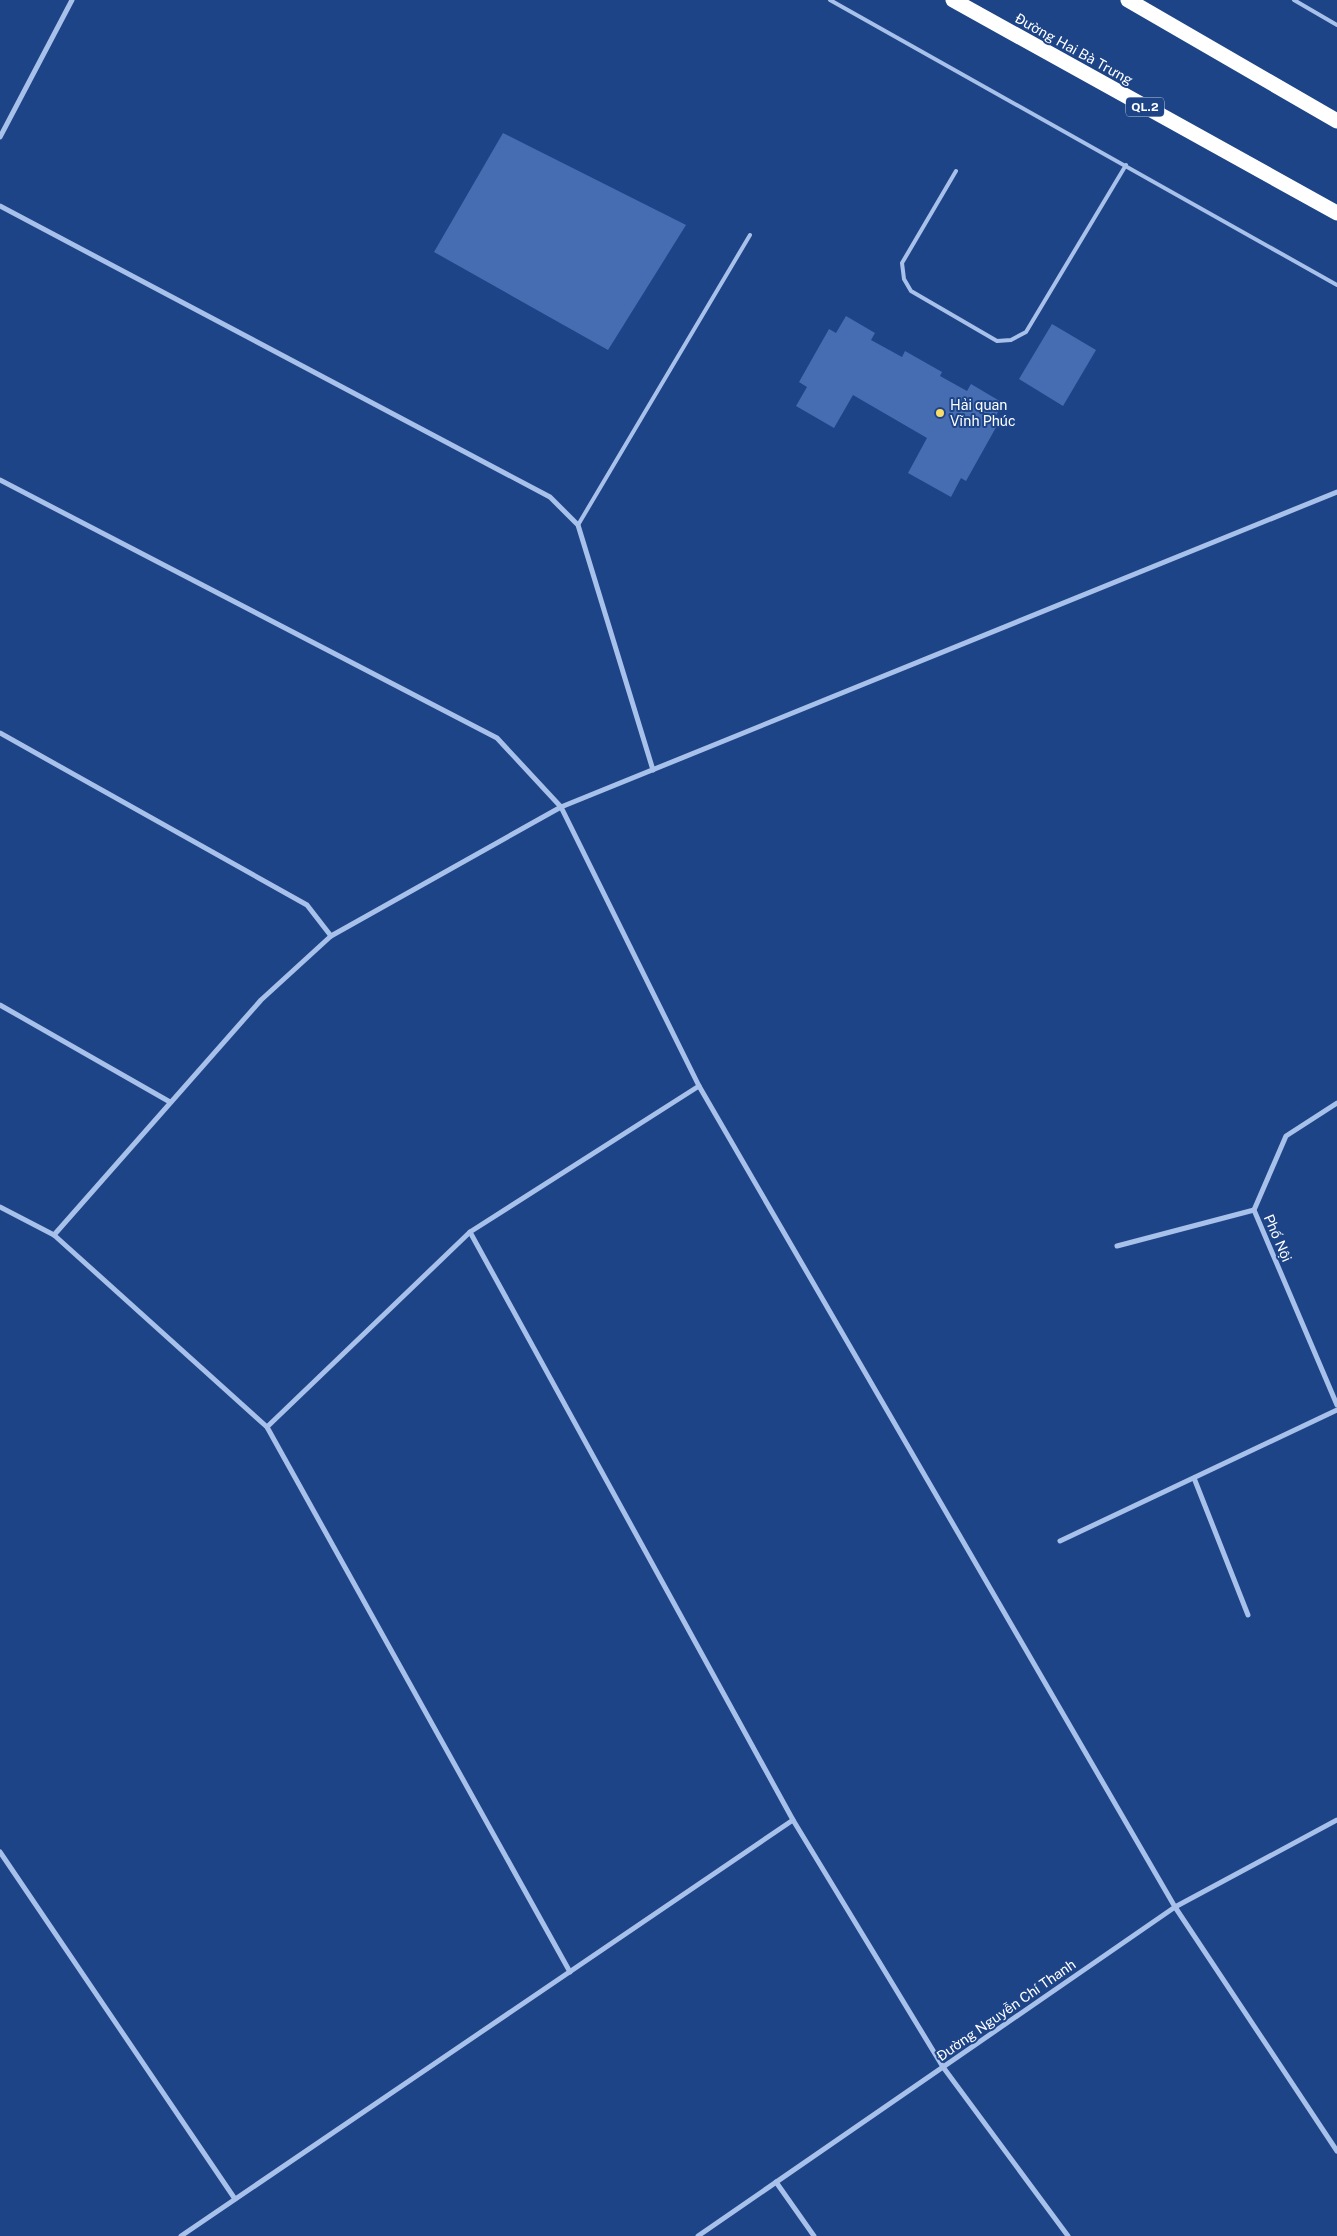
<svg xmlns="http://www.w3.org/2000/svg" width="1337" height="2236" font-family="'Public Sans',sans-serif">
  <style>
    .building { fill: #466db1 }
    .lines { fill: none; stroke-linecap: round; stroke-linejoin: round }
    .lane { stroke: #a8c1eb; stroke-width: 4 }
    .street { stroke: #a8c1eb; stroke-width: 5 }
    .highway { stroke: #fff; stroke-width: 15 }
    .poi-dot { fill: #fadc67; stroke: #1e4488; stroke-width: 2 }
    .labels { text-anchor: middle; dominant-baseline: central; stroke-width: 4; stroke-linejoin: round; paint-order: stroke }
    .shield { fill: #1e4488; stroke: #bcc7db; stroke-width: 1 }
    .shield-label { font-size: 12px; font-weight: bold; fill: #fff }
    .street-label { font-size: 14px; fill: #fff; stroke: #1e4488 }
    .poi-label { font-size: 14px; fill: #fff; stroke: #1e4488; text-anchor: start }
  </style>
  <rect width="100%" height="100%" fill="#1e4488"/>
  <!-- building -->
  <g class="building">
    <path d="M503,133L686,225L608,350L434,252Z"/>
    <path d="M846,316L875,333L871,340L902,357L905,351L942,372L940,376L967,391L971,384L1003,403L994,419L999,422L966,481L961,478L951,497L908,473L927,438L853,395L834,428L796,406L807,387L799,382L829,329L836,333Z"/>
    <path d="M1052,324L1096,350L1063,406L1019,379Z"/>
  </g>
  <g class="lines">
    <!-- lane -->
    <g class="lane">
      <path d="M830,0L1337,285"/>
      <path d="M1294,0L1337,25"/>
      <path d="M956,171L902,263L904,279L911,291L997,341L1011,340L1026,332L1126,165"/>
      <path d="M578,525L750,235"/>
    </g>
    <!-- street -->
    <g class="street">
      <path d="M0,137L72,0"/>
      <path d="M0,206L550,497L578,525L653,770"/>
      <path d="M0,480L497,738L561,807L699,1086L1175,1907L1337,2151"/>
      <path d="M0,733L307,905L331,936"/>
      <path d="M0,1005L170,1102"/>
      <path d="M1337,1103L1286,1136L1254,1210L1337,1405"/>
      <path d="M0,1207L54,1235L267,1427L570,1972"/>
      <path d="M470,1232L793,1820L943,2067L1068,2236"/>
      <path d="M54,1235L261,1000L331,936L561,807L1337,492"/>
      <path d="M1117,1246L1254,1210"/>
      <path d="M267,1427L470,1232L699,1086"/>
      <path d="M1194,1478L1248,1615"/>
      <path d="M1060,1541L1337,1410"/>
      <path d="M0,1852L235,2199"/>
      <path d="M776,2182L814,2236"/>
      <path d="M181,2236L793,1820"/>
      <path d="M698,2236L1175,1907L1337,1820"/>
    </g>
    <!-- highway -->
    <g class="highway">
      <path d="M953,0L1337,213"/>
      <path d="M1128,0L1337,121"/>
    </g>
  </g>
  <!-- markers -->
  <circle class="poi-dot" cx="940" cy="413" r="5"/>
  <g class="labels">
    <!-- shield labels -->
    <rect class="shield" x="1126" y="97.5" width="38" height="19" rx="4"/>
    <g class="shield-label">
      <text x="1145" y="107">QL.2</text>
    </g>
    <!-- street labels -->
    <g class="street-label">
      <text transform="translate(1074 49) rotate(29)">Đường Hai Bà Trưng</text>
      <text transform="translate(1278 1238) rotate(67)">Phố Nội</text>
      <text transform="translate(1006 2010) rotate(-35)">Đường Nguyễn Chí Thanh</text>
    </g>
    <!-- poi labels -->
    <g class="poi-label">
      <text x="950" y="405">Hải quan<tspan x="950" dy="16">Vĩnh Phúc</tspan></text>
    </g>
  </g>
</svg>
